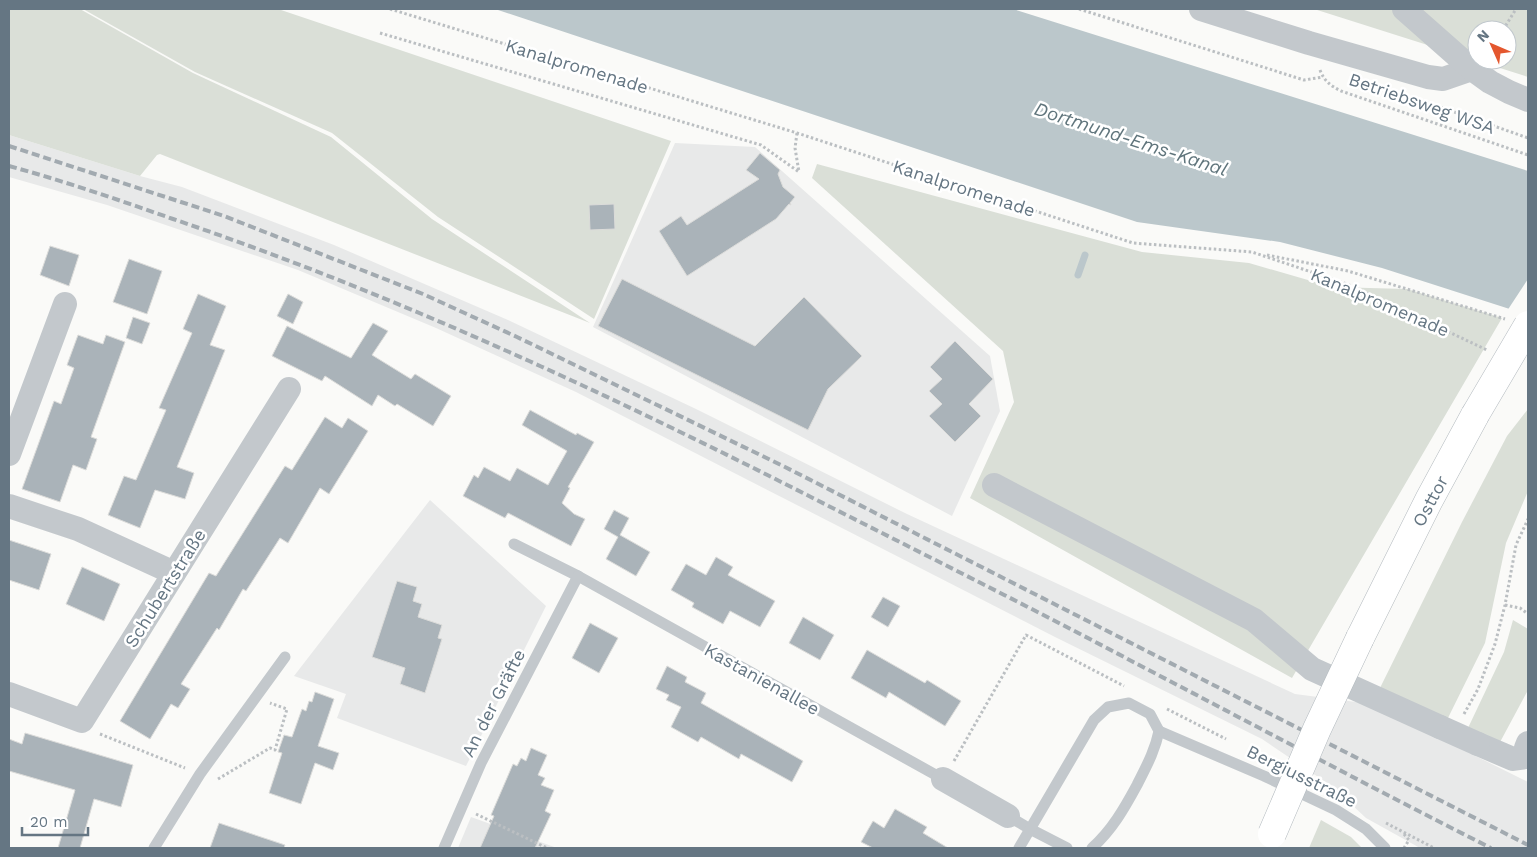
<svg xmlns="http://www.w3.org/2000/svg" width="1537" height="857" font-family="'Work Sans',sans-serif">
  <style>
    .built { fill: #e8e9e9 }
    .green { fill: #dadfd7; fill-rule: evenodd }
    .water { fill: #bbc7cb }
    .pier { fill: #fafaf8 }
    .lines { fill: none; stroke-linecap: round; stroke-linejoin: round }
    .stream { stroke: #bbc7cb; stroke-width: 7 }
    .building { fill: #aab3b9; stroke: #dcdcda }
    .secondary-casing { stroke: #b3babf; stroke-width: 29 }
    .path { stroke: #bbbfc2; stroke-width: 3; stroke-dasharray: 2.5 2.5; stroke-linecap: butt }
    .lane { stroke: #c3c8cc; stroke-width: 11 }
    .street { stroke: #c3c8cc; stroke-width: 24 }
    .secondary { stroke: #fff; stroke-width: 28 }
    .rail { stroke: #a2aab0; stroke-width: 4; stroke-dasharray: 8 4; stroke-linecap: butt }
    .secondary-bridge-casing { stroke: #b3babf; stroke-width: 29; stroke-linecap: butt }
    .street-bridge { stroke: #c3c8cc; stroke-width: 24 }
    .secondary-bridge { stroke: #fff; stroke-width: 28 }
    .labels { text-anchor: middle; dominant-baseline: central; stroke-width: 5; stroke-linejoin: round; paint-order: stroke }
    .street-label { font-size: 18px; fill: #657683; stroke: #fff }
    .water-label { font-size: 19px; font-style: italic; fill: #60757c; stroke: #fff }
  </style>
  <rect width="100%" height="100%" fill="#fafaf8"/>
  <!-- built -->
  <g class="built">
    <path d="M9,135L140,176L182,187L334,245L508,320L696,409L907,514L1295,694L1371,704L1528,782V848H1420L1366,818L1333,787L1262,739L1055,637L576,392L436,328L298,270L107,205L9,177Z"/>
    <path d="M675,143L755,147L990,356L1000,411L952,516L593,327Z"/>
    <path d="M430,500L546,606L466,766L337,718L346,694L294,676Z"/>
    <path d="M471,817L557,848H458Z"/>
  </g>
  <!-- green -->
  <g class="green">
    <path d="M9,9H80L193,73L331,137L432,219L590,323L160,154L157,155L140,176L9,135Z"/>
    <path d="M83,9H278L671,141L594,319L438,217L332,133L195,72Z"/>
    <path d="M1314,9H1528V77ZM1477,30H1507V60H1477Z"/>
    <path d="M817,164L1142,252L1249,263L1332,287L1407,289L1502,318L1292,678L970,498L1014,402L1003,351L812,178Z"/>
    <path d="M1528,409V491L1506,543L1485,643L1446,722L1379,690L1462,522L1507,436Z"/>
    <path d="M1513,620L1528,629V690L1499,744L1468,728L1504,652Z"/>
    <path d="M1321,820L1351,837L1362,848H1309Z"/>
  </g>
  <!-- water -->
  <path class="water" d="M495,9H1013L1528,171V315L1382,268L1280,242L1137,222Z"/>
  <!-- pier -->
  <path class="pier" d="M1528,279V318L1507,311Z"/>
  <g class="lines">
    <!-- stream -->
    <path class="stream" d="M1078,275L1085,255"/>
  </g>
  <!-- building -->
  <g class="building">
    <path d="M760,153L780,170L778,174L783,187L795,197L790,203L791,205L789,204L776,219L687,276L659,231L681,216L687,225L759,179L746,170Z"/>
    <path d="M614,204L615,229L590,230L589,205Z"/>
    <path d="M50,246L79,255L69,286L40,275Z"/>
    <path d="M129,259L162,271L147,314L113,302Z"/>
    <path d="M622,279L755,346L804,297L862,356L828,389L808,430L598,326Z"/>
    <path d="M198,294L226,306L210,345L225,350L177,467L194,473L185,499L155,490L140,528L108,515L124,476L136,480L166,410L159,408L192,333L183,329Z"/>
    <path d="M288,294L303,302L293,324L277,316Z"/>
    <path d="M133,317L150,323L142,344L126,338Z"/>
    <path d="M373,323L388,331L372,355L411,379L415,374L451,396L433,426L397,404L395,406L378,395L372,406L325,376L322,381L272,356L287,326L351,358Z"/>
    <path d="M78,335L103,344L106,335L125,342L91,437L97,439L86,470L73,465L60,502L22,489L54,401L61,404L74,368L67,365Z"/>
    <path d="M955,341L993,379L969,404L981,416L955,442L929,416L942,404L929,391L942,379L930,367Z"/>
    <path d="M530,410L576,435L577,433L594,442L568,487L570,488L562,503L574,514L585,519L571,546L508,513L505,518L463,496L474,475L478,478L484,467L510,481L517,468L548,485L567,451L522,425Z"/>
    <path d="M325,417L342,428L348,418L368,431L329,494L320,488L288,543L280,538L246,591L243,589L219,630L217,628L181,684L190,689L178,708L171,704L150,739L120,721L209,573L216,576L285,466L292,470Z"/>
    <path d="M614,510L629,518L620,535L650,552L636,576L606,559L618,537L604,529Z"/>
    <path d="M9,540L51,554L39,590L9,580Z"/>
    <path d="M716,557L733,567L728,575L775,601L760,627L730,611L723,624L692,607L694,603L671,590L686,564L706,575Z"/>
    <path d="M82,567L120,584L104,621L66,604Z"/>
    <path d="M397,581L417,587L413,601L422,604L418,617L442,625L438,638L442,639L425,693L400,684L405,668L372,657Z"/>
    <path d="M883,597L900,606L888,627L871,617Z"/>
    <path d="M803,617L834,635L820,660L789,643Z"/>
    <path d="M590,623L618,638L599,673L572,658Z"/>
    <path d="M867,650L925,683L927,680L961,701L945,726L889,692L886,698L851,678Z"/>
    <path d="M667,666L687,677L685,682L706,693L701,703L803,761L792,782L741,754L739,759L701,737L698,742L671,727L681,707L666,700L669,695L656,689Z"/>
    <path d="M315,692L334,699L318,746L339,753L333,770L315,763L301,804L269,793L282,753L278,752L284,735L292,737L302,709L306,711L309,701L312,702Z"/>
    <path d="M25,733L133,765L121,807L94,799L80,848H58L75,790L9,771V739L22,744Z"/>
    <path d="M531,748L547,755L538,775L545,778L541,785L554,790L545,811L551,814L535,848H480L494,816L491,815L513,764L517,766L521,758L526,761Z"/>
    <path d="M895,809L927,827L923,833L948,848H873L861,842L873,821L884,828Z"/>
    <path d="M219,823L285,845L284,848H210Z"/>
  </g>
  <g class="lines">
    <!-- secondary casing -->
    <g class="secondary-casing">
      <path id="secondary" d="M1360,638L1429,500L1475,415"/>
    </g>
    <!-- path -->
    <g class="path">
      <path d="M390,9L797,133L1133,243L1252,252L1347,284L1487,350"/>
      <path d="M1079,9L1304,80L1323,77"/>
      <path d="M1503,30L1516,9"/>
      <path d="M380,33L761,145L799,172"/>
      <path d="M1320,70C1324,81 1331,86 1341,91L1528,155"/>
      <path d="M1426,102L1528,138"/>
      <path d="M797,133L795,148L799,172"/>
      <path d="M1267,255L1348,271L1505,319"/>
      <path d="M1505,605L1520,608L1528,614"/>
      <path d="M1167,709L1226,739"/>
      <path d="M1464,714L1478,689L1495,644L1505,605L1516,545L1528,519"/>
      <path d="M100,734L185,768"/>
      <path d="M954,761L1026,635L1124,686"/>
      <path d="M218,779L270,748L275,750L287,709L270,703"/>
      <path d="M476,814L547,848"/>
      <path d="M1386,823L1434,848"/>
      <path d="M1404,834L1409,840L1404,848"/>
    </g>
    <!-- lane -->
    <g class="lane">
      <path d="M514,544L578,576L943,779"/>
      <path d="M1159,731L1264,776L1336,810L1366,829L1385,848"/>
      <path d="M1008,816L1030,829L1067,848"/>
      <path d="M154,848L200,774L285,657"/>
      <path d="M444,848L481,763L578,576"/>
      <path d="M1019,848L1094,720L1108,707L1129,703L1150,714L1159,731C1155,751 1146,767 1137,785C1124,809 1112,830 1092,848"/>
    </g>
    <!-- street -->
    <g class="street">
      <path d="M1201,9L1309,43L1428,77L1443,79L1472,69"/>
      <path d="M1404,9L1472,69L1490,82L1509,92L1528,100"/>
      <path d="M9,454L65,304"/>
      <path d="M994,485L1254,620L1312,669L1440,727"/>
      <path d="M9,506L78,529L174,573"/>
      <path d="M9,694L82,721L289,389"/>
      <path d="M1478,744L1513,759L1526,757V748L1528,743"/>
      <path d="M943,779L1008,816"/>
    </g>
    <!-- secondary -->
    <use href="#secondary" class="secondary"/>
    <!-- rail -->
    <g class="rail">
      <path d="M9,146L224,216L423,294L517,337L785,467L1528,845"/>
      <path d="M9,166C64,181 119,200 173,219C391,293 600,390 805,494C917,551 1030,607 1141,666C1258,727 1374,789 1491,848"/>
    </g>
    <!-- secondary-bridge casing -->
    <g class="secondary-bridge-casing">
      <g id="secondary-bridge">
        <path d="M1475,415L1528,325"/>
        <path d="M1272,834L1317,729L1360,638"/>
      </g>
    </g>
    <!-- street-bridge -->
    <path class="street-bridge" d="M1440,727L1478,744"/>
    <!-- secondary-bridge -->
    <use href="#secondary-bridge" class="secondary-bridge"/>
  </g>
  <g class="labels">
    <!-- street labels -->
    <g class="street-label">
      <text transform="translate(577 66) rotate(17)">Kanalpromenade</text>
      <text transform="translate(1422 103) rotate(19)">Betriebsweg WSA</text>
      <text transform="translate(964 188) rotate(18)">Kanalpromenade</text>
      <text transform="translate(1380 302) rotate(23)">Kanalpromenade</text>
      <text transform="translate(1430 501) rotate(-62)">Osttor</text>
      <text transform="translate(165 588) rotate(-58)">Schubertstraße</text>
      <text transform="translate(762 679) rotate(29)">Kastanienallee</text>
      <text transform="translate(493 703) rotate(-63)">An der Gräfte</text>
      <text transform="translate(1302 776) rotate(26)">Bergiusstraße</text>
    </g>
    <!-- water labels -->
    <g class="water-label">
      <text transform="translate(1131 139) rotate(18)">Dortmund-Ems-Kanal</text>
    </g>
  </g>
  <!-- border -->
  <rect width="1537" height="857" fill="none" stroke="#657683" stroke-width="20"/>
  <!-- north arrow -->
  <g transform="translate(1492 45) rotate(315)"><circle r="24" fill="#ffffff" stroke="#c1c8cd"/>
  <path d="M0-4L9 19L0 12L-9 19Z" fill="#e4572e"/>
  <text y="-8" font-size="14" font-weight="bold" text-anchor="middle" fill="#657683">N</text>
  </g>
  <!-- scale -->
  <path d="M22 827v8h66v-8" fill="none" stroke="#657683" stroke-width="2.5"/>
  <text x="30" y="827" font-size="15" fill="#657683" stroke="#ffffff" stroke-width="4" paint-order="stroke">20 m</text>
</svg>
